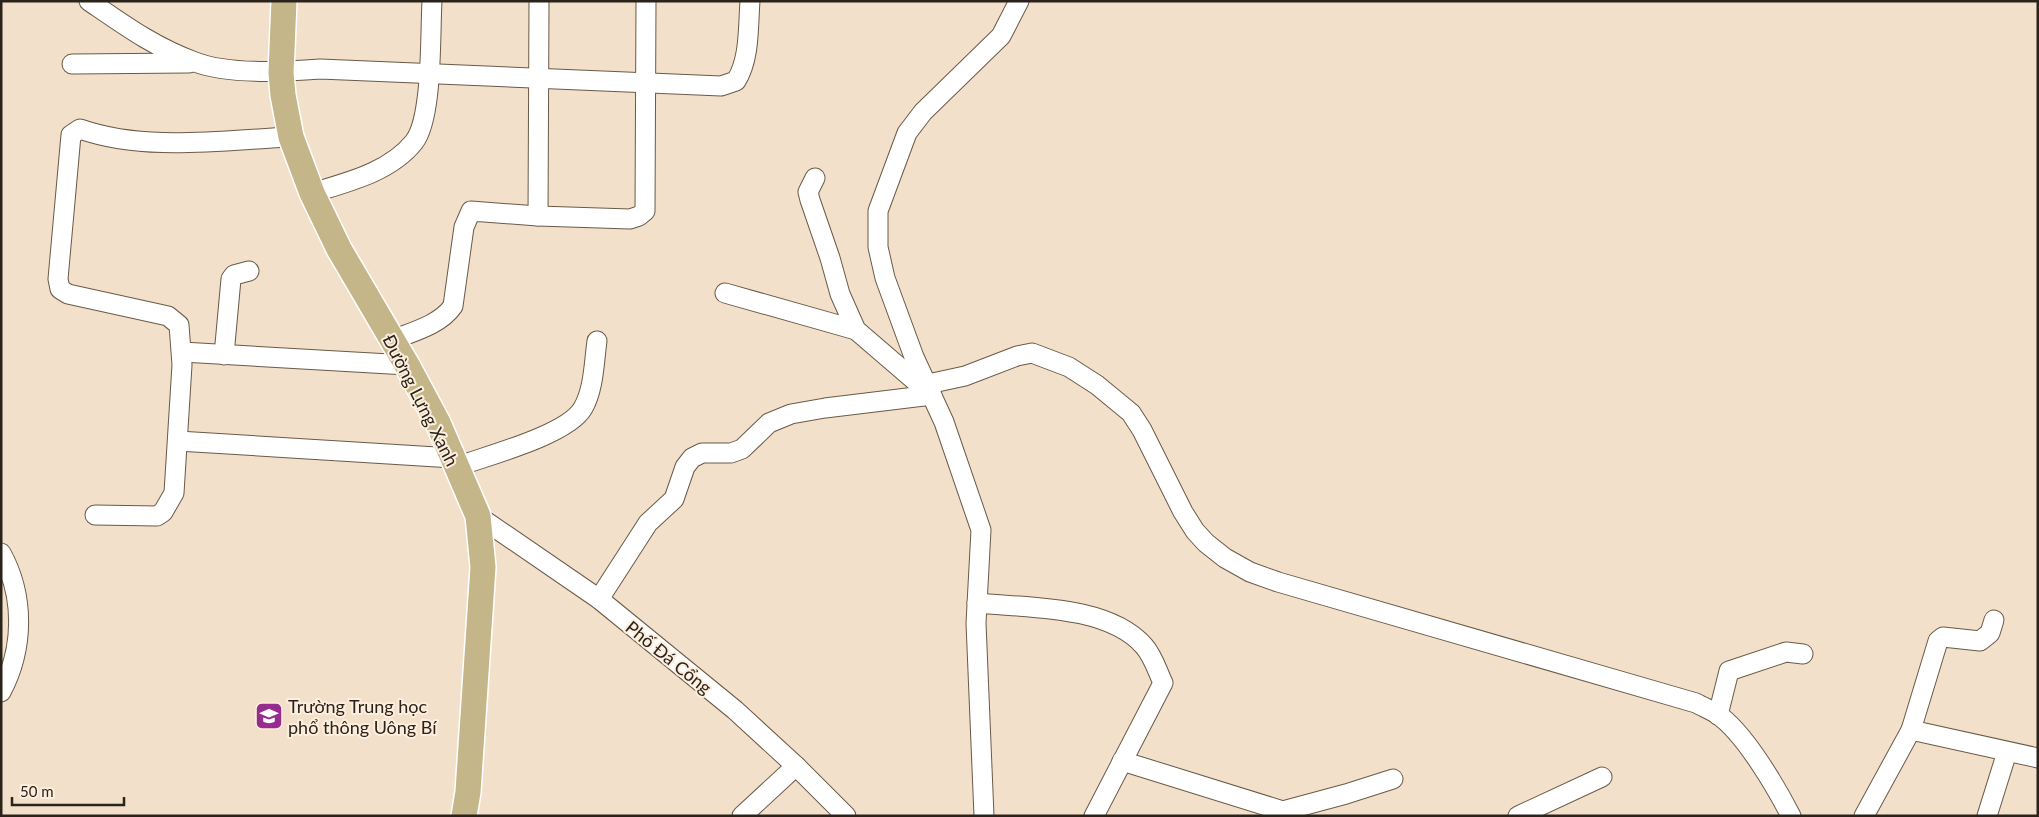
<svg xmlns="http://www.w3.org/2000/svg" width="2039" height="817" font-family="Lato,sans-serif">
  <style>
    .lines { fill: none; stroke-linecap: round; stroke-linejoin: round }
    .minor-casing { stroke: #695a47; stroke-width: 21 }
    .major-casing { stroke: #fff; stroke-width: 28 }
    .minor { stroke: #fff; stroke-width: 19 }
    .major { stroke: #c5b689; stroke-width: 25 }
    .labels { text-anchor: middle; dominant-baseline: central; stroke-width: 4; stroke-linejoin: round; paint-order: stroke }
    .street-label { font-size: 18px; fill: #2a231b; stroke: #fdeedd }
    .poi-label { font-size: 18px; fill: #2a231b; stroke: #fdeedd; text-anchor: start }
  </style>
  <rect width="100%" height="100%" fill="#f3e0cb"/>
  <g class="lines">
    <!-- minor casing -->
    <g class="minor-casing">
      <g id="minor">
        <path d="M89,1C124,25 154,47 195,62C229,75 284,72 320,69L721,86L736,81C750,59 748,27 750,1"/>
        <path d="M72,64L189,63"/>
        <path d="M815,178L808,192L810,200L830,258L840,294L856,330L927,391"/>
        <path d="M312,193C348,182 390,172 414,142C433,118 430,33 432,1"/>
        <path d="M538,216L539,1"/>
        <path d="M725,293L856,330"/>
        <path d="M392,340C412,332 440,325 453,306L464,227L471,211L538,216L630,219L639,216L645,211L646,1"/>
        <path d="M182,352L407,365"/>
        <path d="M224,355L231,279L234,275L249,271"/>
        <path d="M928,384L965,376L1017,356L1032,353L1069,367L1097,385L1131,413L1142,430L1183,512L1195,531L1206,543L1225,558L1250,572L1278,582L1696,703C1703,707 1711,710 1717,714C1744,732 1776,787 1791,816"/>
        <path d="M178,441L453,458"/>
        <path d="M456,467C486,456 568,435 583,408C594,389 594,362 597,341"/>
        <path d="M95,515L157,516L163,512L174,493L182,365L179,325L168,316L68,294L60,289L58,279L71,135L80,129C146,152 222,140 291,137"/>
        <path d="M478,516L599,599L735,710L796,766L846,816"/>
        <path d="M1,553C25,596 24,649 1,692"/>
        <path d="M599,599L648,523L674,499L685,467L692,458L702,453H731L742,449L769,423L791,414L825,408L932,395"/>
        <path d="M977,603C1027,608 1108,605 1144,646C1153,656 1157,670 1163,683L1094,816"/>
        <path d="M1718,715L1729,671L1786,652L1803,654"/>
        <path d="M1911,730L1938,641L1943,637L1980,641L1990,633L1994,620"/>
        <path d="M1122,761L1283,811L1346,794L1393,779"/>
        <path d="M742,816L796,766"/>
        <path d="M984,816L976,623L981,530L944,422L914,357L885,278L878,247V211L907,133L923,112L1001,36L1019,1"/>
        <path d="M1518,816L1602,777"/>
        <path d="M1864,816L1911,730L2038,758"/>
        <path d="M1987,816L2007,752"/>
      </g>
    </g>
    <!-- major casing -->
    <g class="major-casing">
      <path id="major" d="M284,1L281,73L283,95L291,137L312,193L339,249L407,365L438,423L478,516L483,567L468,792L464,816"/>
    </g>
    <!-- minor -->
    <use href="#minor" class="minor"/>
    <!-- major -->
    <use href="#major" class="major"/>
  </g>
  <!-- icons -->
  <defs>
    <g id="school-square" transform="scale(1.4375)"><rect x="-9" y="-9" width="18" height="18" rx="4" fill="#972c8f" stroke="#fdeedd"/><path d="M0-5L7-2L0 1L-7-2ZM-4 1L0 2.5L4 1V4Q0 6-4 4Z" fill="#fff"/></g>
  </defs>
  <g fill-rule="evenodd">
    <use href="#school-square" x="269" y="716"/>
  </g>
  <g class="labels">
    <!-- street labels -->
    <g class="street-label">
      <text transform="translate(421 400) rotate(63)">Đường Lựng Xanh</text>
      <text transform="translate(669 657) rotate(39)">Phố Đá Cổng</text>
    </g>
    <!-- poi labels -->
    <g class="poi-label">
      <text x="288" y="706">Trường Trung học<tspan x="288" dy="21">phổ thông Uông Bí</tspan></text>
    </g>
  </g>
  <!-- border -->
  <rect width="2039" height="817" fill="none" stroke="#2a231b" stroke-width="5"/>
  <!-- scale -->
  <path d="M12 797v8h112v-8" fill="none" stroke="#2a231b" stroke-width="2.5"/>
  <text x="20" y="797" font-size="15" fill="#2a231b" stroke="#fdeedd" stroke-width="4" paint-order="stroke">50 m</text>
</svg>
